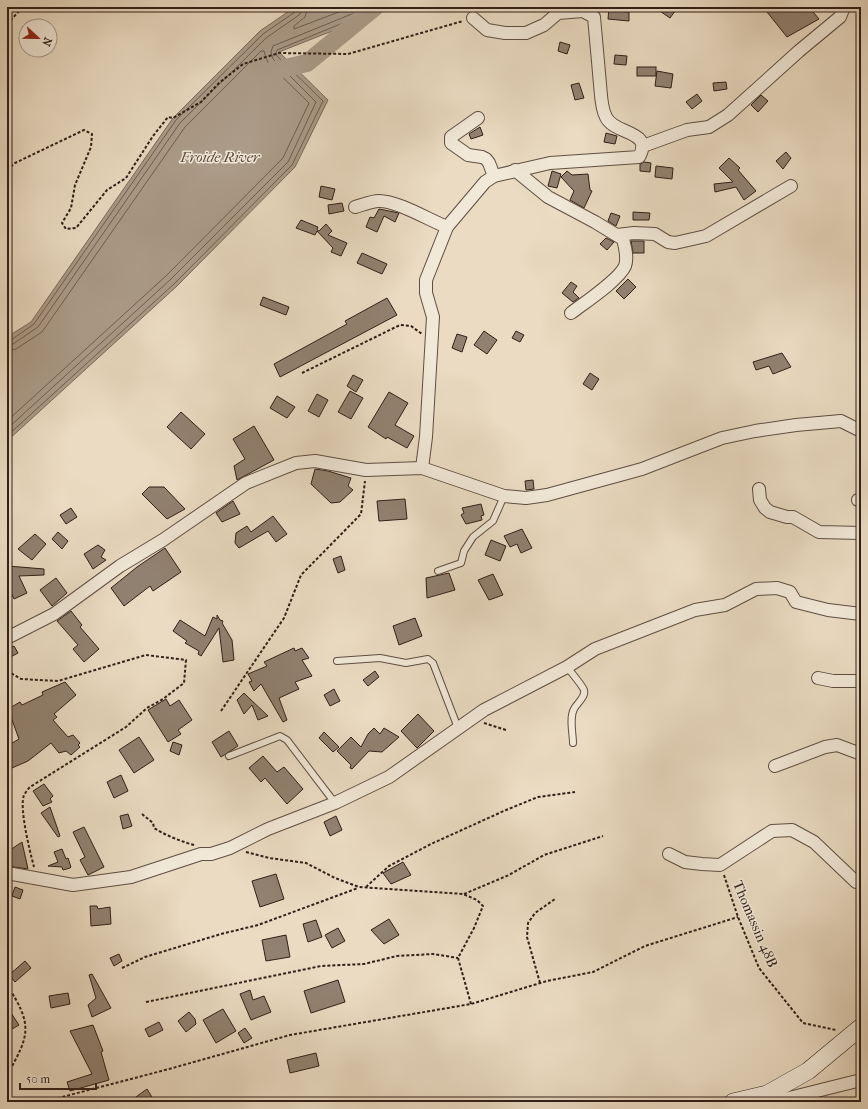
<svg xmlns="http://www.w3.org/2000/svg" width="868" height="1109" font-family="'IM FELL French Canon',serif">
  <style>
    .water { fill: #ab9b88; stroke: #7a695b }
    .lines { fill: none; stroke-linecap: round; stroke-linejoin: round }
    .shore { stroke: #6e5d50; stroke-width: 1 }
    .river { stroke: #ab9b88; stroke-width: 18 }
    .building { fill: #918170; stroke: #311f18 }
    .lane-casing { stroke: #5f4e42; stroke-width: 8 }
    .street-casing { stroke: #5f4e42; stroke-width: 14 }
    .secondary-casing { stroke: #311f18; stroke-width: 18 }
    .path { stroke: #311f18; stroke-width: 2; stroke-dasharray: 3 2; stroke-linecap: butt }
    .lane { stroke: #f1e8d7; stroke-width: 6 }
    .street { stroke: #f1e8d7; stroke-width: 12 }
    .secondary { stroke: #f1e8d7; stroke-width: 17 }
    .labels { text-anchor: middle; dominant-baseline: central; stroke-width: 3; stroke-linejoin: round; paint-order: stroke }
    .street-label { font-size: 14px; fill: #311f18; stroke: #f1e8d7 }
    .water-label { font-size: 15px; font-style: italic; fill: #5c4a3f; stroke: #f1e8d7 }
  </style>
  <rect width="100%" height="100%" fill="#eadbc2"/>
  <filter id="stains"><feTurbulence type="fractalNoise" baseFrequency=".005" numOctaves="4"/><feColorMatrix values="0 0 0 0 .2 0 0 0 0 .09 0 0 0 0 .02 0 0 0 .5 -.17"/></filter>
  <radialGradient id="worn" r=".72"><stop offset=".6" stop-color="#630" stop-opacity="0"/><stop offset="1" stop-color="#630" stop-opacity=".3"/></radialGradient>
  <!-- water -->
  <path class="water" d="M295,7H393L279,52L328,100L295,167L177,286L7,441V337L31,322L173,118L260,31Z"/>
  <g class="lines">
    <!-- shore -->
    <g class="shore">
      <path d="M308,7L305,17L294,26V29L352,7"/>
      <path d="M7,340H11L34,324L176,120L263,34L295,12L297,7"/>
      <path d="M7,345L13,344L38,327L180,123L266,38L299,15L302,11V7"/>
      <path d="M7,351L16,349L42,332L185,127L261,51H264L266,58L269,64L309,103L283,158L167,275L7,421"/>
      <path d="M7,429L171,279L288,162L316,102L273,59L271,52L273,46L369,7"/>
      <path d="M7,436L175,283L292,165L323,101L277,56L276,53L277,50L382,7"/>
    </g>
    <!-- river -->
    <path class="river" d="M268,72L307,63L375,7"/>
  </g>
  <!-- building -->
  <g class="building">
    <path d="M609,7H621L618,11L629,12V21L608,19Z"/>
    <path d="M654,7H678L670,18Z"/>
    <path d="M763,7H809L819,19L787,37Z"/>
    <path d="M560,42L570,45L567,54L558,51Z"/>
    <path d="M615,55L627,56L626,65L614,64Z"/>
    <rect x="637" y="67" width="19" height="9"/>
    <path d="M657,71L673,74L671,88L655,86Z"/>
    <path d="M726,82L727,89L714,91L713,83Z"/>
    <path d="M579,83L584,98L575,100L571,85Z"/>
    <path d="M697,94L702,101L692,109L686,102Z"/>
    <path d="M761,95L768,101L758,112L751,105Z"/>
    <path d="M480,127L483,135L471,139L469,134Z"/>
    <path d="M606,133L617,136L615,144L604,142Z"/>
    <path d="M786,152L791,158L783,169L776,161Z"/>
    <path d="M729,158L740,168L738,170L756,191L744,200L736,187L715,192L714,184L733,182L719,168Z"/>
    <path d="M644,162L651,163L650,172L640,171V164Z"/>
    <path d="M656,166L673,168L672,179L655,177Z"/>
    <path d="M552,171L561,174L557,188L548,186Z"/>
    <path d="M567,171L572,175L588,174L590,190L592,191L584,208L570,200L574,191L561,177Z"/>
    <path d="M321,186L335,189L332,200L319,197Z"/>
    <path d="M342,203L344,211L329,214L328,205Z"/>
    <path d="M379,209L399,213L395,222L384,216L377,232L366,227L370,217L374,218Z"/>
    <path d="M633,212L650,213L649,220H633Z"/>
    <path d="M611,213L620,216L616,226L608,221Z"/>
    <path d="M301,220L318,227L317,230L319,231L326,224L332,231L328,235L347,243L341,256L331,252L333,248L317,231L315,235L296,228Z"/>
    <path d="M606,238L614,242L607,250L600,244Z"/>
    <path d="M631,241H644V253H633Z"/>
    <path d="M362,253L387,264L382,274L357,263Z"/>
    <path d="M628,279L636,287L624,299L616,291Z"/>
    <path d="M571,282L577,286L573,292L579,298L573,302L562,293Z"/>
    <path d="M263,297L289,307L286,315L260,305Z"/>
    <path d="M387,298L397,315L280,377L274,364L347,324L345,321Z"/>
    <path d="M484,331L497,340L487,354L474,345Z"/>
    <path d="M516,331L524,335L520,342L512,338Z"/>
    <path d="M457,334L467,337L462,352L452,348Z"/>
    <path d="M782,353L791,367L773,374L769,366L756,370L753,362Z"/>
    <path d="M590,373L599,379L592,390L583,384Z"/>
    <path d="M353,375L363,380L356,392L347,386Z"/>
    <path d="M350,391L363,398L351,419L338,412Z"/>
    <path d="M389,392L408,403L395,425L414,436L407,448L387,437L386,439L368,427Z"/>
    <path d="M317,394L328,400L319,417L308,411Z"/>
    <path d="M277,396L295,407L287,418L270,408Z"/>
    <path d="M181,412L205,434L191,449L167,427Z"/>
    <path d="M254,426L274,460L237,480L234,466L245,459L233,439Z"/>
    <path d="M315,469L328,471L351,478L348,486L353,490L340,502L331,503L311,484Z"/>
    <path d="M533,480L534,489L526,490L525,481Z"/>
    <path d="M149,487H164L185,509L167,519L142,494Z"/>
    <path d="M405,499L407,519L379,521L377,501Z"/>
    <path d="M233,501L240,514L222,522L216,513Z"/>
    <path d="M481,504L484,515L481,516L482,520L466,524L461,515L464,513L462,508Z"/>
    <path d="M71,508L77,517L66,524L60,515Z"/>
    <path d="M273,516L287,534L276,542L268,531L239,548L235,543L236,533L247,526L251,532Z"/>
    <path d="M522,529L532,548L521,553L517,544L510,547L504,536Z"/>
    <path d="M58,532L68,541L62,549L52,539Z"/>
    <path d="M35,534L46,544L32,560L18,549Z"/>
    <path d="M491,540L506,546L500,561L485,555Z"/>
    <path d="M98,545L105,550L101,557L106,560L93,569L84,554Z"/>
    <path d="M165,548L181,572L153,591L150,586L124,606L111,588L137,567Z"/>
    <path d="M341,556L345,570L338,573L333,559Z"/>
    <path d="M8,566L44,569V575L19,576L27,593L14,599L7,584Z"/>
    <path d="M449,573L455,590L427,598L426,578Z"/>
    <path d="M493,574L503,595L489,600L478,580Z"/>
    <path d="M56,578L67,593L52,606L40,590Z"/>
    <path d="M71,611L82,625L80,627L99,649L84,662L73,649L78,645L57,621Z"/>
    <path d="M217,615L220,620L223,621L222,623L232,640L234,660L223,662L219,628L201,656L198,654L199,651L185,643L187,641L173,631L180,620L205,636L213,617L217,619Z"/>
    <path d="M415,618L422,636L399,645L393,626Z"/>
    <path d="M14,646L18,653L7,659V649Z"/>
    <path d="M294,648L295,651L302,648L309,658L302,660L312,676L295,682L299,689L279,698L287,720L283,722L261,684L254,691L249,682L252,681L248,674L267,666L264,662Z"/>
    <path d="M375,671L379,677L368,686L363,680Z"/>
    <path d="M65,682L76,695L54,714L57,717L53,720L68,737L73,735L80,743L78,745L80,747L71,755L66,751L59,753L51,743L28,761L12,768L7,756V746L19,739L8,709L20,702L22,705L43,695L42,692Z"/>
    <path d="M334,689L340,701L330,706L324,695Z"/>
    <path d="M244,693L248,697L268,716L258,720L252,705L244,714L237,700Z"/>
    <path d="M166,699L170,706L179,700L192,720L178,730L181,734L168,742L148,710Z"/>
    <path d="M418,714L434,731L417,748L401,731Z"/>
    <path d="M374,728L380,734L384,728L399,737L382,752L369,751L352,769L350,768L351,765L337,751L351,737L361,747L368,734Z"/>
    <path d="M229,731L238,746L221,757L212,742Z"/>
    <path d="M324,732L339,747L333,752L319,738Z"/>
    <path d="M139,737L154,760L134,773L119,750Z"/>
    <path d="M173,742L182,745L179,755L170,751Z"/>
    <path d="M263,756L277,772L284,767L303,789L287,804L265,778L261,782L249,768Z"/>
    <path d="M121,775L128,791L114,798L107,782Z"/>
    <path d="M44,784L53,796L50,799L52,802L43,806L33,791Z"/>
    <path d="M50,807L60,836L58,837L41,813Z"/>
    <path d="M128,814L132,826L123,829L120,816Z"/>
    <path d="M336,816L342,830L330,836L324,822Z"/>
    <path d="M84,827L104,867L88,875L80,860L85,857L73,832Z"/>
    <path d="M22,842L28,869L7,866V852Z"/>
    <path d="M62,849L66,859L68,858L71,867L70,868L63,870L62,867L48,866L58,862L54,852Z"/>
    <path d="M403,862L411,875L391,884L383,873Z"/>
    <path d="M276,874L284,899L260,907L252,881Z"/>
    <path d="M15,887L23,890L20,899L12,896Z"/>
    <path d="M90,906H97L98,909L110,907L111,924L91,926Z"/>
    <path d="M389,919L399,935L384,944L371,930Z"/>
    <path d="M316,920L322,937L308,942L303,924Z"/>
    <path d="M338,928L345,941L332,948L325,935Z"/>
    <path d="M286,935L290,957L266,961L262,940Z"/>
    <path d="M119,954L122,961L114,966L110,958Z"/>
    <path d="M25,961L31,968L15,982L9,975Z"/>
    <path d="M92,974L111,1008L92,1017L88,1005L96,998L89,975Z"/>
    <path d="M338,980L345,1002L311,1013L304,991Z"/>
    <path d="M250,990L253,1000L264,996L271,1012L251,1020L240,994Z"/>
    <path d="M68,993L70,1004L51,1008L49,996Z"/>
    <path d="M7,1007L19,1025L7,1032Z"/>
    <path d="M223,1009L236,1031L216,1043L203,1020Z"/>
    <path d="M189,1012L195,1019L196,1024L186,1032L178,1021Z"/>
    <path d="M159,1022L163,1030L149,1037L145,1029Z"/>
    <path d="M93,1025L103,1051L101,1052L109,1080L70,1091L67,1082L92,1074L70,1031Z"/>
    <path d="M245,1028L252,1038L244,1043L238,1033Z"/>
    <path d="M316,1053L319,1066L290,1073L287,1060Z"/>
    <path d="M147,1089L155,1102H129Z"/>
  </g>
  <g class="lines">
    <!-- lane casing -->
    <g class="lane-casing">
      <g id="lane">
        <path d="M438,571L461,563L464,551L473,537L493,521L504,496"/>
        <path d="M337,661L380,658L406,663L428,659L433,663L458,728"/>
        <path d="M567,667C571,672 582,685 584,690C586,697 577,703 574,709C569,718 573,734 573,743"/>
        <path d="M229,756L280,736L287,740L335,803"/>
      </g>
    </g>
    <!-- street casing -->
    <g class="street-casing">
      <g id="street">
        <path d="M478,118L451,137V143L468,155L482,157L486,159L489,163L494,176"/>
        <path d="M643,146L687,130L709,127L728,115L799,51L840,17L844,7"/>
        <path d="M515,170L548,197L595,222L623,239C625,247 628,258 625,266C619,280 584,303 571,313"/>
        <path d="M355,207C362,205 372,201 379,201C398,201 429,220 447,227"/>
        <path d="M617,235L634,233L655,234L668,242L675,243L706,236L791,186"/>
        <path d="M422,468L426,437L433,317L426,293V280L447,227L485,182L494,176L550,163L639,157C654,130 614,135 606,117C601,108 601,94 600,84C598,61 596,39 594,17L583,11L558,13L544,25L526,33H505L487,30L473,18"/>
        <path d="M759,489L760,500L765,508L770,512L787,517H793L819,532L861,533"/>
        <path d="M858,500L861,499"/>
        <path d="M7,638L54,614L120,566L163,540L246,483L296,463L315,461L366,470L422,468L504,496L526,498L547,495L642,469L722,438L755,431L796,425L841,421L861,431"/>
        <path d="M818,678L833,681H861"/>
        <path d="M775,766L825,747L837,745L861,754"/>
        <path d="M669,854L685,862L702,864L720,865L772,831L792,830L814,842L856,882H861"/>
        <path d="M7,873L73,885L131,877L201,854H211L230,848L268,829L335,803L389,777L484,710L567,667L595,649L695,610L725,605L756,589L777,588L790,592L796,602L828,610L861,614"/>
        <path d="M767,1094L785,1099L861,1080"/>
      </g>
    </g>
    <!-- secondary casing -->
    <g class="secondary-casing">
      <path id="secondary" d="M733,1102L767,1094L808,1071L861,1027"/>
    </g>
    <!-- path -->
    <g class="path">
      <path d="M7,24L23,7"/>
      <path d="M7,170L15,163L84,130L92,134L91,147L75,185L71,208L62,223L66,229L76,228L107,190L126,178L153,136L168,117L173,118L201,102L219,83L243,64L279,53L348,54L463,21"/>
      <path d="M302,373L400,325L411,326L422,334"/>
      <path d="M7,671L21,679L58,681L146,655L186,660L184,683L163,699L147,708L126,727L30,787C28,789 26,792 24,795C19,808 30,852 34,867"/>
      <path d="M221,711L284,618L301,575L361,514L365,481"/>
      <path d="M484,723L506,730"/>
      <path d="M142,814L153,823L154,828C167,836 180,841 194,845"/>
      <path d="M246,852L269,858L306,863L335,878L359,887L463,894L477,900L483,906L474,928L458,958L471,1004"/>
      <path d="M724,875L738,917L759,968L803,1023L836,1030"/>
      <path d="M366,887L389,866L431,844L506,810L538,797L575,792"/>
      <path d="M464,894L509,875L544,855L603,836"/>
      <path d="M122,968L145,957L221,934L258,925L358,888"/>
      <path d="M540,983L527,937L528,923L535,913L555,899"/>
      <path d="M7,985C33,1025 30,1035 7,1075"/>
      <path d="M146,1002L321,966L364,964L397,956L433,954L458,958"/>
      <path d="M43,1102L169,1069L290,1035L471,1004L547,981L593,972L645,946L738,917"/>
    </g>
    <!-- lane -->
    <use href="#lane" class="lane"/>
    <!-- street -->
    <use href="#street" class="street"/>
    <!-- secondary -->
    <use href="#secondary" class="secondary"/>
  </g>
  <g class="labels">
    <!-- street labels -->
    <g class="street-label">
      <text transform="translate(755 924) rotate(67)">Thomassin 48B</text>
    </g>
    <!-- water labels -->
    <g class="water-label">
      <text x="220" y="157">Froide River</text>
    </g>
  </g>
  <!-- margin -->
  <rect width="868" height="1109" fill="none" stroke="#eadbc2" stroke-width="24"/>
  <rect x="8" y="8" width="852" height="1093" fill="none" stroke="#311f18" stroke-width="2"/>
  <rect x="12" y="12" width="844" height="1085" fill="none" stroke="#311f18"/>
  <!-- north arrow -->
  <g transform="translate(38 38) rotate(112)"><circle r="19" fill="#f1e8d7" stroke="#a4988b"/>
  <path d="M0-3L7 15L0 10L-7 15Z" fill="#8f2418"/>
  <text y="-6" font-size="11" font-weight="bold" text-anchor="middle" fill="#311f18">N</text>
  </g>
  <!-- scale -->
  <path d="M20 1083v6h76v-6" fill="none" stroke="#311f18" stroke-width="2"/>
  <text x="26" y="1083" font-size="12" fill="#311f18" stroke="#f1e8d7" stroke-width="3" paint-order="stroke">50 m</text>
  <rect width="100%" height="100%" filter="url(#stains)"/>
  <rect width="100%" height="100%" fill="url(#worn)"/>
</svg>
